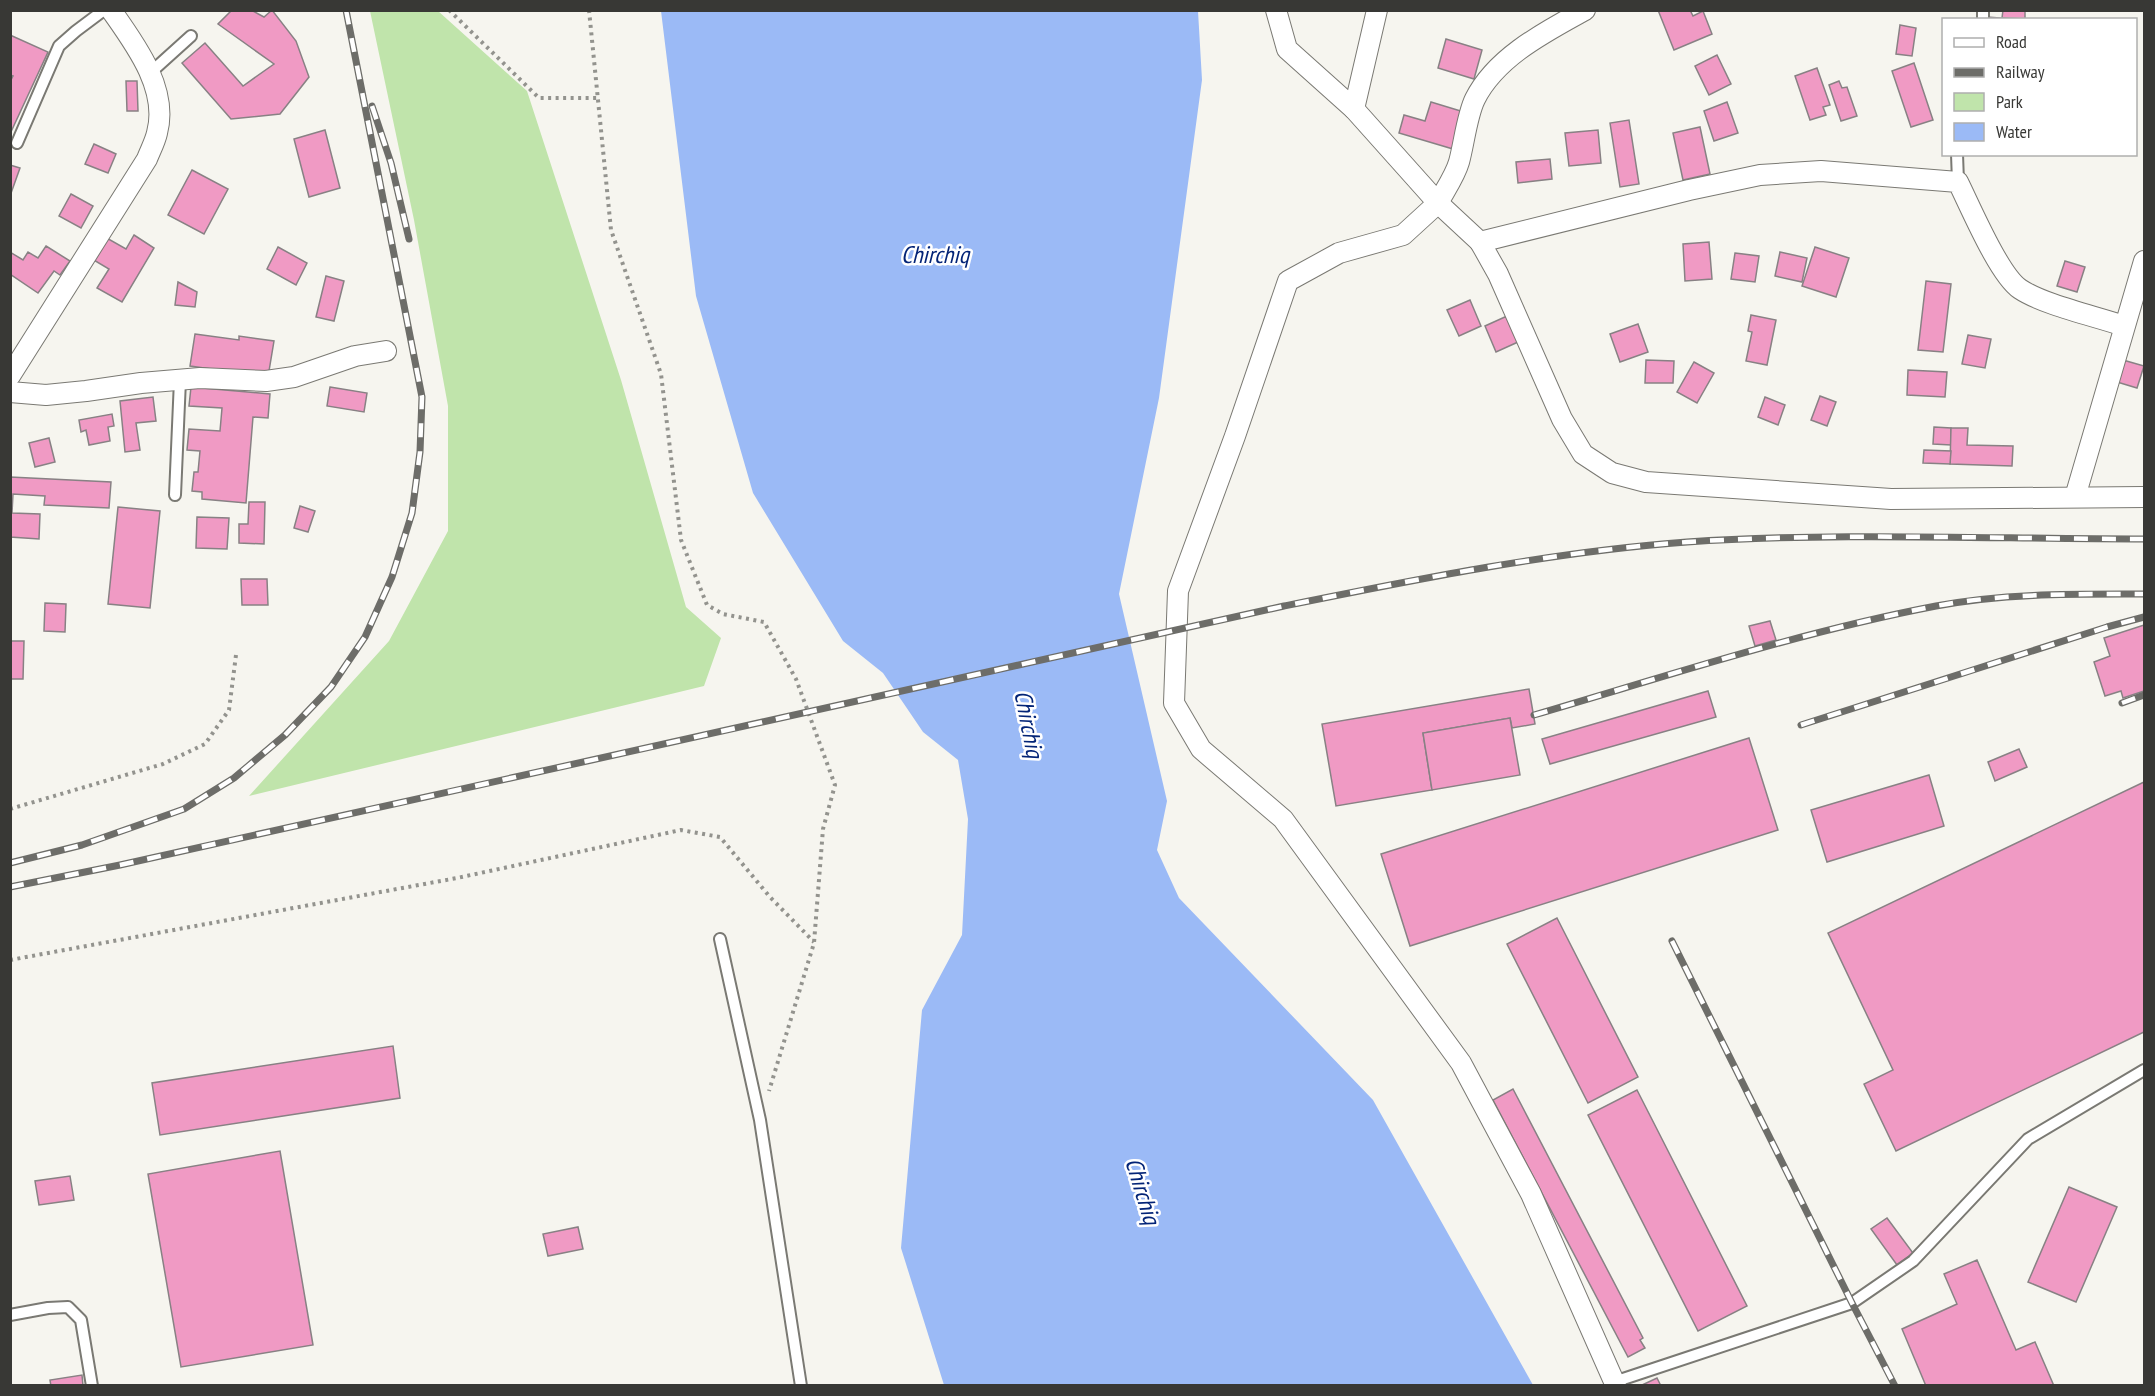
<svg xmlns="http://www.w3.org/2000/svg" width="2155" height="1396" font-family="'PT Sans Narrow',sans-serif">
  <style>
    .green { fill: #c0e4ab }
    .water { fill: #9bbaf6 }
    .building { fill: #f09ac4; stroke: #888184; stroke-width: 1.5 }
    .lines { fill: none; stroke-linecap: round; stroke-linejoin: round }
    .lane-casing { stroke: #7a7973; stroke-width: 14 }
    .street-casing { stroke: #7a7973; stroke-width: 22 }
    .path { stroke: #93938e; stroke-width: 4; stroke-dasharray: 3 4.5; stroke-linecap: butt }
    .lane { stroke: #fff; stroke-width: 10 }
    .street { stroke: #fff; stroke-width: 20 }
    .rail-casing { stroke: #6d6d69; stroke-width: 7 }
    .rail { stroke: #fff; stroke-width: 4.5; stroke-dasharray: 14; stroke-linecap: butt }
    .labels { text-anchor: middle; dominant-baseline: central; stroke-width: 5; stroke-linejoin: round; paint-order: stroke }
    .water-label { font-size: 24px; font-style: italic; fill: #032477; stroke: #fff }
  </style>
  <rect width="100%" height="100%" fill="#f6f5ef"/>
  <!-- green -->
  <path class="green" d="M370,11H438L527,91L621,380L686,607L721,638L704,686L249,796L389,641L448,531V406L414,220Z"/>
  <!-- water -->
  <path class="water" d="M661,11H1198L1202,80L1159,398L1119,594L1167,801L1157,850L1179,898L1373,1100L1533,1385H944L901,1248L922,1010L962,935L968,819L958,760L923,732L883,673L843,641L753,493L696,296Z"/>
  <!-- building -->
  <g class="building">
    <path d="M232,10H251L264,17L272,10L296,41L309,77L280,114L231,119L182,63L205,43L243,86L274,64L218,24Z"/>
    <path d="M1658,10H1690L1693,16L1703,11L1712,34L1674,50Z"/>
    <path d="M2003,10H2025V19L2002,18Z"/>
    <path d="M1987,17L2026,20H1987Z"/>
    <path d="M1900,25L1916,28L1912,56L1896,54Z"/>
    <path d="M10,35L48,52L10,134V82L13,76L10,75Z"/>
    <path d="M1446,39L1482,50L1474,79L1438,68Z"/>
    <path d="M1717,55L1731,84L1709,95L1695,66Z"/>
    <path d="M1914,63L1933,120L1911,127L1892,71Z"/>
    <path d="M1817,68L1830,105L1823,107L1826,115L1810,120L1795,76Z"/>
    <path d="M126,81H137L138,111H127Z"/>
    <path d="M1839,81L1842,88L1847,87L1857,116L1841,121L1829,85Z"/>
    <path d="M1431,102L1464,112L1453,149L1399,133L1404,115L1425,121Z"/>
    <path d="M1727,102L1738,133L1714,141L1704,111Z"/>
    <path d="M1629,120L1639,184L1620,187L1610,123Z"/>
    <path d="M1700,127L1710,174L1683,180L1673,133Z"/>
    <path d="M325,130L340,188L309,197L294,139Z"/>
    <path d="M1598,130L1601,163L1569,166L1565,133Z"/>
    <path d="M94,144L116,154L108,173L85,164Z"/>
    <path d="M1550,159L1552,179L1518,183L1516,162Z"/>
    <path d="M10,165L20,168L10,196Z"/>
    <path d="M192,170L228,189L204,234L168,215Z"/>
    <path d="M71,194L93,206L81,228L59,216Z"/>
    <path d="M134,235L154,248L122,302L97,288L109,269L92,259L105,237L126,249Z"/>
    <path d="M1709,242L1712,279L1685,281L1683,244Z"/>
    <path d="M46,246L70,261L60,275L54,271L38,293L10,274V252L23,260L28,252L38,258Z"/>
    <path d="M278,247L307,263L296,285L267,269Z"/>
    <path d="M1815,247L1849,258L1836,297L1802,286Z"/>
    <path d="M1780,252L1807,258L1802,282L1775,276Z"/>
    <path d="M1735,253L1759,256L1755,282L1731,279Z"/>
    <path d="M2065,261L2085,267L2077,292L2057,286Z"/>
    <path d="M326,276L344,281L334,321L316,317Z"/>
    <path d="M1926,281L1951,284L1943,352L1918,350Z"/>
    <path d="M178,282L197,292L195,307L175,305Z"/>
    <path d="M1470,300L1481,326L1459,336L1447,310Z"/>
    <path d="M1751,315L1776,320L1767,365L1746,361L1752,332L1748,331Z"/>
    <path d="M1507,316L1518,342L1496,352L1485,326Z"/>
    <path d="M1638,324L1648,352L1620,362L1610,334Z"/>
    <path d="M195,334L239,340V336L274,341L268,377L190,366Z"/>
    <path d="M1968,335L1991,339L1985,368L1962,364Z"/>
    <path d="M1646,360L1674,361L1673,383H1645Z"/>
    <path d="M2123,360L2144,366L2137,388L2117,382Z"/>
    <path d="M1694,362L1714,373L1697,403L1677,392Z"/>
    <path d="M1908,370L1947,372L1945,397L1907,395Z"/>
    <path d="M191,387L270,394L268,418L253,417L246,503L202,499V492L192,491L194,472H198L200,451L187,450L189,429L220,431L222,408L189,406Z"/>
    <path d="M330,387L367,393L364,412L327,406Z"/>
    <path d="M1820,396L1836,402L1827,426L1811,420Z"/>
    <path d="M153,397L156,421L136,423L140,450L125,452L120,401Z"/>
    <path d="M1765,397L1785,405L1778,425L1758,417Z"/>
    <path d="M112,414L114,426L108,427L110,441L89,445L86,430L81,432L79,420Z"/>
    <path d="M1934,427L1951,428V445L1933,444Z"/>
    <path d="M1951,428H1968L1967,445L2013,446L2012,466L1950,464Z"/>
    <path d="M49,438L55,462L35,467L29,443Z"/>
    <path d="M1924,450L1951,451L1950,464L1923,463Z"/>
    <path d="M10,477L111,482L109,508L44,505L45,496L13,494L12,513L40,514L39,539L10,537Z"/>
    <path d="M249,502H265L264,544L239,543V524H248Z"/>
    <path d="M300,506L315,511L308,532L294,528Z"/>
    <path d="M118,507L160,511L150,608L108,604Z"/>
    <path d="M197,517L229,518L227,549L196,548Z"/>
    <path d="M241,579H267L268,605H242Z"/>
    <path d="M45,603L66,604L65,632L44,631Z"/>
    <path d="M1770,621L1776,640L1755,646L1749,626Z"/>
    <path d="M2144,625V691L2123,698L2121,691L2105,696L2094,662L2110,656L2104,638Z"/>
    <path d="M10,641H24L23,679H10Z"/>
    <path d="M1529,689L1535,724L1512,728L1510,718L1423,733L1432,790L1336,806L1322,724Z"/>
    <path d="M1708,691L1716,717L1550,764L1542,739Z"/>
    <path d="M1510,718L1520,775L1432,790L1423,733Z"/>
    <path d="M1749,738L1778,830L1410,946L1381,854Z"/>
    <path d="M2019,749L2027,767L1995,781L1988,762Z"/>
    <path d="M1929,775L1944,826L1827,862L1811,810Z"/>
    <path d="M2144,782V1032L1896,1151L1864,1084L1893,1070L1828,933Z"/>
    <path d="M1557,918L1638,1077L1588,1103L1507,944Z"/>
    <path d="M393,1046L400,1098L160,1135L152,1083Z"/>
    <path d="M1513,1089L1643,1338L1640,1340L1645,1348L1628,1357L1493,1100Z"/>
    <path d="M1637,1090L1747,1306L1698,1331L1588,1115Z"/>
    <path d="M280,1151L313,1345L181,1367L148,1174Z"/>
    <path d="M70,1176L74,1200L39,1205L35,1181Z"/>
    <path d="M2069,1187L2117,1207L2076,1302L2028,1282Z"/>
    <path d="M1887,1218L1913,1253L1897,1265L1871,1229Z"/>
    <path d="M578,1227L583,1249L548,1256L543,1234Z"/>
    <path d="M1977,1260L2016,1350L2035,1342L2054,1386H1926L1902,1329L1957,1304L1944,1274Z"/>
    <path d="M82,1375L83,1386H51L50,1380Z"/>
    <path d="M1657,1378L1661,1386H1642V1385Z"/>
  </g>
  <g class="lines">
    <!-- lane casing -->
    <g class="lane-casing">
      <g id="lane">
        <path d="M1983,20V10"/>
        <path d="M150,73L191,36"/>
        <path d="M17,143L59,46L76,31L104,10"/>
        <path d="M1957,154L1958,182"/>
        <path d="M175,495L180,380"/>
        <path d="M720,939L760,1120L801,1386"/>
        <path d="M10,1315L48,1308L68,1307L81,1320L92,1386"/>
        <path d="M1614,1382L1852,1303L1913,1261L2028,1139L2144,1070"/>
      </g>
    </g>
    <!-- street casing -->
    <g class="street-casing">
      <g id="street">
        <path d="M1276,10L1287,49L1354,109"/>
        <path d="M1377,10L1354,109L1438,203C1445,190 1455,176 1459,162C1464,144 1467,115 1475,99C1496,57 1545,32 1585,10"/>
        <path d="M1480,242L1689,190L1760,175L1821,171L1958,182C1970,206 1999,275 2020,289C2044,305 2095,316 2124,326"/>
        <path d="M10,376L147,159C150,151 155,142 157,133C169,89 135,44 111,10"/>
        <path d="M10,392L46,395L86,391L141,383L200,378L266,381L294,377L355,356L386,351"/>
        <path d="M2075,497L2144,261"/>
        <path d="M1616,1386L1531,1194L1461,1063L1283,819L1201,749L1174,703L1178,591L1235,436L1288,281L1339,253L1403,235L1438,203L1480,242L1498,274L1562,419L1583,454L1612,473L1646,482L1891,499L2144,497"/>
      </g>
    </g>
    <!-- path -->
    <g class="path">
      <path d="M449,10L539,98H598"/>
      <path d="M589,10L611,230L661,374L681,540L707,605L723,614L764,622L796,679L835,785L823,829L814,943L769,1091"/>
      <path d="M10,809L163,764L205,744L229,710L236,655"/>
      <path d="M10,960L457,878L681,830L720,837L770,897L814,942"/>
    </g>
    <!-- lane -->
    <use href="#lane" class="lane"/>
    <!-- street -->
    <use href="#street" class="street"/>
    <!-- rail casing -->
    <g class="rail-casing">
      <g id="rail">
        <path d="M372,106L391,163L409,239"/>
        <path d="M2122,703L2144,695"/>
        <path d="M1534,715C1667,676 1800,632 1936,606C2005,593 2075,594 2144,594"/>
        <path d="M1801,725L2107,627L2144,617"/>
        <path d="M10,863L82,845L184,809L234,778L285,735L331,687L365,637L392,577L412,513L420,452L422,397L346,10"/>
        <path d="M10,887L120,865L1284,606C1418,579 1551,552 1687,542C1839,532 1992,539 2144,539"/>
        <path d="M1672,941L1852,1303L1895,1386"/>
      </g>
    </g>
    <!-- rail -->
    <use href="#rail" class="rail"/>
  </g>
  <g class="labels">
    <!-- water labels -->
    <g class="water-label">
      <text x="935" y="254">Chirchiq</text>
      <text transform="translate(1029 724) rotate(79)">Chirchiq</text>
      <text transform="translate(1143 1191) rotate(73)">Chirchiq</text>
    </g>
  </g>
  <!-- border -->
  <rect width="2155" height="1396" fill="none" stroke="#383835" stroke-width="24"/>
  <!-- legend -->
  <rect x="1942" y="18" width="195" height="138" fill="#ffffff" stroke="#afafae" stroke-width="1.5"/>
  <rect x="1954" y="38" width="30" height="9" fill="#ffffff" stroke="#afafae" stroke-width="1.5"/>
  <text x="1996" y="48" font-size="18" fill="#383835">Road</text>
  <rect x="1954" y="68" width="30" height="9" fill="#6d6d69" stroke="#afafae" stroke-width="1.5"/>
  <text x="1996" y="78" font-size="18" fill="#383835">Railway</text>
  <rect x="1954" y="93" width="30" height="18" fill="#c0e4ab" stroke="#afafae" stroke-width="1.5"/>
  <text x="1996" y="108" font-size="18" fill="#383835">Park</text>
  <rect x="1954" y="123" width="30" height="18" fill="#9bbaf6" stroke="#afafae" stroke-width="1.5"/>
  <text x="1996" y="138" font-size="18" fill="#383835">Water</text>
</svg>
